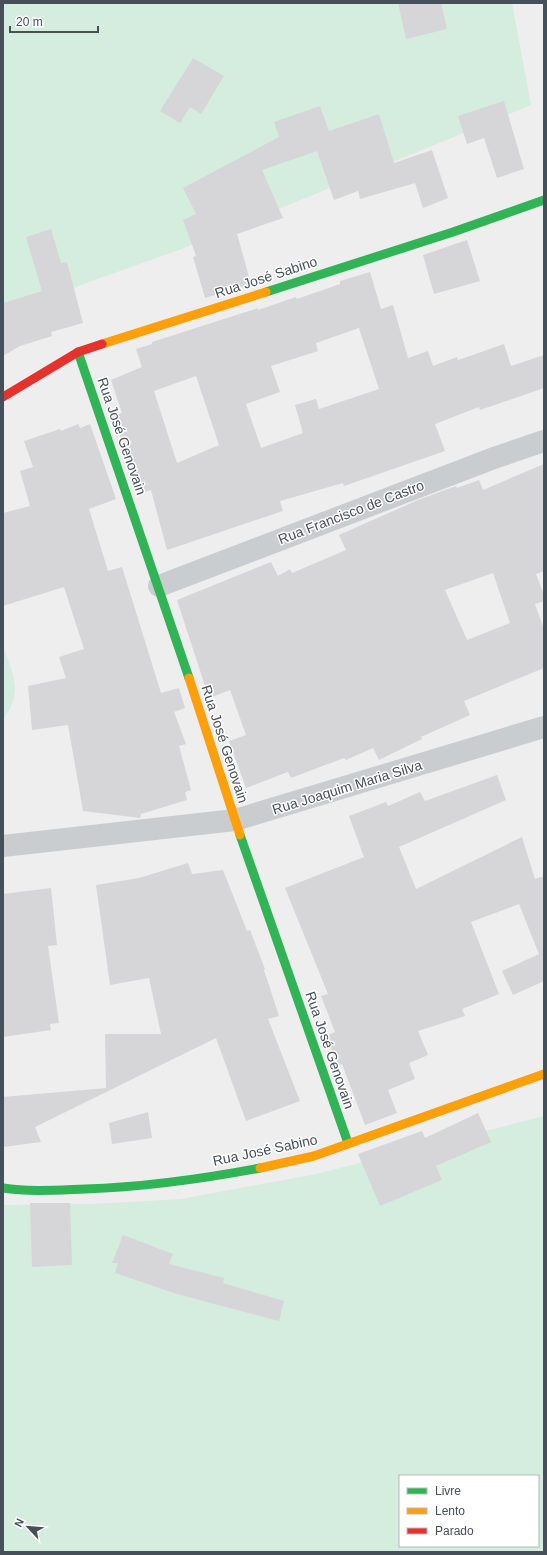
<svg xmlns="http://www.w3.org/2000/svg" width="547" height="1555" font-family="Arial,sans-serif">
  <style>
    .green { fill: #d4edde; fill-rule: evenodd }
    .building { fill: #d6d6d8; fill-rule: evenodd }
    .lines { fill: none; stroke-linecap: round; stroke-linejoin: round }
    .street { stroke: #cacdcf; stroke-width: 22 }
    .fast { stroke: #30b455; stroke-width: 9 }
    .slow { stroke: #ff9f0a; stroke-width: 9 }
    .jam { stroke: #e5322d; stroke-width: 9 }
    .labels { text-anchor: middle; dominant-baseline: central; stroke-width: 3; stroke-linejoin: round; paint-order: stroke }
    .street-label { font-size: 14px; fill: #465059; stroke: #fff }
  </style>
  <rect width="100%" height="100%" fill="#efeeee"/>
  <!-- green -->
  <g class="green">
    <path d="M3,3H512L531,105L187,247L81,285L3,323Z"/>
    <path d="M3,647C14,674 23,694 3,719Z"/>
    <path d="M544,1116V1552H3V1205L91,1204L181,1199L316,1174ZM400,1476H538V1546H400Z"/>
  </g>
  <!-- building -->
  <g class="building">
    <path d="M398,3H441L447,29L406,39Z"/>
    <path d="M193,58L224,76L201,114L190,107L180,123L160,111Z"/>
    <path d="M504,101L524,169L497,178L484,138L467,144L458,116Z"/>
    <path d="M320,106L329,131L379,114L394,163L432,150L448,198L423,208L415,183L360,199L358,191L334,200L317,151L262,170L283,218L237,234L251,284L205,298L193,257L196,256L183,220L196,214L183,188L279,137L274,122Z"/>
    <path d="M51,229L61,263L67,262L83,323L51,332L52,336L20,346L3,356V303L42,291L26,237Z"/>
    <path d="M467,240L480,281L434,294L423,255Z"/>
    <path d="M370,272L381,309L393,305L408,358L428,351L433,366L457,357L458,360L504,344L511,366L544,355V388L480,410L479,407L435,424L445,451L344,486L343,483L280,501L283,511L167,550L151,490L141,493L139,490L113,416L122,413L111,380L142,367L136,349L152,344V342L258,308V310L296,297L297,299L340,284V281ZM359,328L379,389L319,409L316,399L295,405L303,433L261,448L246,404L280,392L271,366L318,351L316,343ZM196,376L219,445L177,463L154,391Z"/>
    <path d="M78,424L80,428L90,424L116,499L89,509L108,571L122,567L161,693L179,688L185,708L174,712L186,744L179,746L191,790L185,792L187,800L141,814L140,818L83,811L68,725L32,730L28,686L66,678L59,657L84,649L64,587L3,606V513L30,506L20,471L33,467L24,441L60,429L61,431Z"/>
    <path d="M544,464V571L536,574L544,595V601L535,604L544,629V668L464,701L470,715L421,737L422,739L379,760L373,748L346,760L344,758L291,778L288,772L246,788L229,741L246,735L230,690L209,698L177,600L271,562L278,576L290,569L292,573L346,550L339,535L418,500L456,486L457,488L479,480L483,490ZM493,573L510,623L467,640L445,590Z"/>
    <path d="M497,775L506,800L399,847L416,889L522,837L535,879L544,876V981L513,995L502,971L539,954L519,904L471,922L499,994L462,1009L465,1016L418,1031L428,1055L409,1063L415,1079L388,1090L397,1113L365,1125L342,1064L338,1066L326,1036L335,1032L321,996L328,994L285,888L364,857L349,816L386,802L388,806L420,792L425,801Z"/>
    <path d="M188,863L192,874L223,870L247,931L250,930L265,969L264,970L279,1016L268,1019L300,1101L246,1121L216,1038L35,1127L41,1142L3,1147V1097L106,1088L105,1034H161L149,978L110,985L96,885L139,878Z"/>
    <path d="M51,888L57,945L48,946L59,1023L50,1024L51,1030L3,1037V894Z"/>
    <path d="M148,1112L152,1138L112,1144L109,1123Z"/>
    <path d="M478,1113L491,1142L436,1166L442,1180L380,1206L358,1154L422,1131L425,1138Z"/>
    <path d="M30,1203H70L72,1265L32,1267Z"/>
    <path d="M123,1235L173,1254L169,1264L224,1278L223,1283L284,1301L279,1321L177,1294L115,1273L118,1263H112Z"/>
  </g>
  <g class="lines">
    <!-- street -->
    <g class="street">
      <path d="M159,586L494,458L544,441"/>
      <path d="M3,846L235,820L544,727"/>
    </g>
    <!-- fast -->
    <g class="fast">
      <path d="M266,292L453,232L544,200"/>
      <path d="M78,352L189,678"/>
      <path d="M240,835L348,1143"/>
      <path d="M3,1188C30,1192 57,1190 85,1189C144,1187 202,1179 260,1168"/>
    </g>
    <!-- slow -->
    <g class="slow">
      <path d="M102,344L266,292"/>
      <path d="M189,678L240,835"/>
      <path d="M260,1168L314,1156L544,1074"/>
    </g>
    <!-- jam -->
    <path class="jam" d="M3,397L78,352L102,344"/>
  </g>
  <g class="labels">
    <!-- street labels -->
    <g class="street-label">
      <text transform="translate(266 277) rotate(-18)">Rua José Sabino</text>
      <text transform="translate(122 436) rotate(71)">Rua José Genovain</text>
      <text transform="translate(351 512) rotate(-21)">Rua Francisco de Castro</text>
      <text transform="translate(225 744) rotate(72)">Rua José Genovain</text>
      <text transform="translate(347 787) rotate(-17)">Rua Joaquim Maria Silva</text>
      <text transform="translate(330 1050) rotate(71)">Rua José Genovain</text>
      <text transform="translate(265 1150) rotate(-12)">Rua José Sabino</text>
    </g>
  </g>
  <!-- border -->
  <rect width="547" height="1555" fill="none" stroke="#465059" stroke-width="8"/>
  <!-- legend -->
  <rect x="399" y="1475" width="140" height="72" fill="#ffffff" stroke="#b5b9bd"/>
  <rect x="407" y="1488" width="20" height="6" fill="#30b455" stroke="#b5b9bd"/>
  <text x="435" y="1495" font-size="12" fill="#465059">Livre</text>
  <rect x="407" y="1508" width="20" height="6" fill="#ff9f0a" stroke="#b5b9bd"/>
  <text x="435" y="1515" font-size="12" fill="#465059">Lento</text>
  <rect x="407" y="1528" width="20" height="6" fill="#e5322d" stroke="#b5b9bd"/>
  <text x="435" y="1535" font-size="12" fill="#465059">Parado</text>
  <!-- north arrow -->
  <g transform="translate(28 1527) rotate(296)" stroke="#ffffff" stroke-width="3" paint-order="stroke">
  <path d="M0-3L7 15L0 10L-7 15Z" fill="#465059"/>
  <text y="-6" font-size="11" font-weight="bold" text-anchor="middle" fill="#465059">N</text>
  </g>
  <!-- scale -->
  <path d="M10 26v6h88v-6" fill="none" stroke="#465059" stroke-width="2"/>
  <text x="16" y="26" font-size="12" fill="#465059" stroke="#ffffff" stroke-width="3" paint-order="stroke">20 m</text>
</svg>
